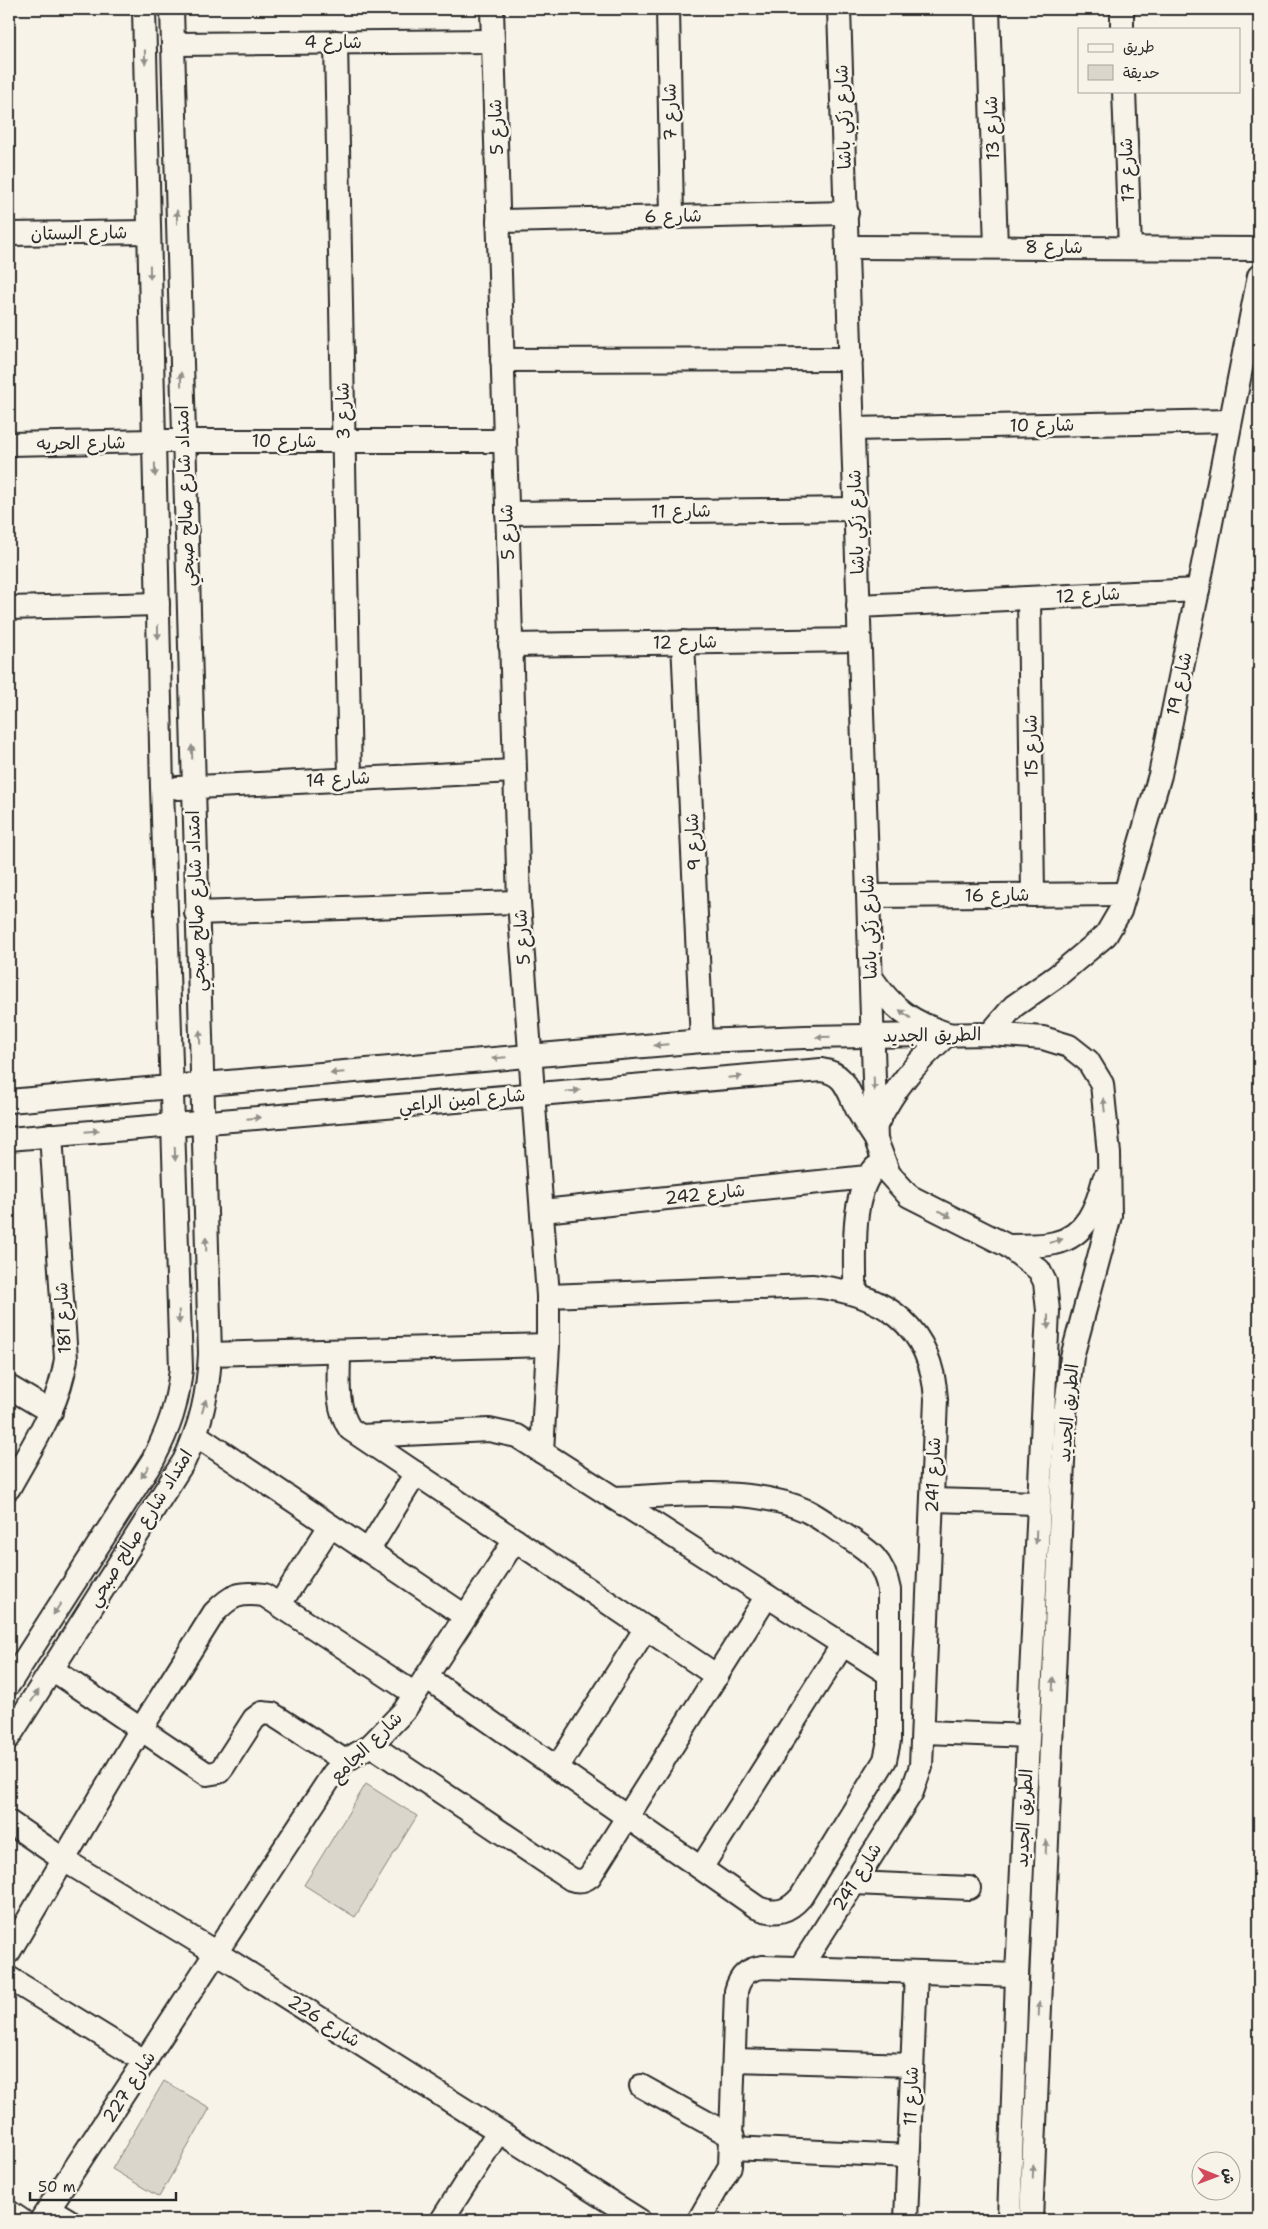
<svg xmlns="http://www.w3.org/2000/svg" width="1268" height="2229" font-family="'Shantell Sans','Playpen Sans Arabic',sans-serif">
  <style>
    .green { fill: #dad6cc; stroke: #82807c }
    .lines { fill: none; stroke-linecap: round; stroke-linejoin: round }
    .minor-casing { stroke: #2b2b2b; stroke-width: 26 }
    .minor { stroke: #f7f3e8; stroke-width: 22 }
    .oneway { fill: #918f8a }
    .labels { text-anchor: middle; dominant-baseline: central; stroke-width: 5; stroke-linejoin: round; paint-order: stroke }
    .street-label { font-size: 18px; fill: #2b2b2b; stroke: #f7f3e8 }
  </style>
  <rect width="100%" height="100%" fill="#f7f3e8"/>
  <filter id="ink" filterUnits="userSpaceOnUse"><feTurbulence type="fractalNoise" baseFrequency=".02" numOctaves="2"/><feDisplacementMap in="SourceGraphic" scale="10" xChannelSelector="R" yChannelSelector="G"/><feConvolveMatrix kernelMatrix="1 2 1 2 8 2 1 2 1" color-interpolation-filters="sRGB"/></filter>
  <g filter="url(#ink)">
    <!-- green -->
    <g class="green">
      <path d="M366,1784L417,1816L355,1917L304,1885Z"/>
      <path d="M164,2081L210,2108L159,2197L112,2169Z"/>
    </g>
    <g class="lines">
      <!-- minor casing -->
      <g class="minor-casing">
        <g id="minor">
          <path d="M492,9L519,902L548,1296V1345L542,1452"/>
          <path d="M668,9L672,216"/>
          <path d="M839,9L876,1140L889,1174L909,1196L1008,1246L1039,1270L1045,1282L1048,1311L1017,1975L1009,2220"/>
          <path d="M988,9L996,247"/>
          <path d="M1122,9V29"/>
          <path d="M336,42L350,779"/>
          <path d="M173,44L493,41"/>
          <path d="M1124,91L1130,248"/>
          <path d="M498,221L847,213"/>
          <path d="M9,234L149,232"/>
          <path d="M848,247L1259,249"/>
          <path d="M502,360L851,359"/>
          <path d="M853,429L1230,421"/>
          <path d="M9,444L154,441H505"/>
          <path d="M507,513L855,509"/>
          <path d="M1029,598L1033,895"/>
          <path d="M858,606L1198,590"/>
          <path d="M9,608L158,604"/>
          <path d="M683,642L702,1041"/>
          <path d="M510,645L859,640"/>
          <path d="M178,788L514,771"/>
          <path d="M869,896L1125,894"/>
          <path d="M196,913L519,902"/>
          <path d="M871,977C893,1009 911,1022 948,1034C915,1064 897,1084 876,1125"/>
          <path d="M990,1034L1014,1006L1057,976L1106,935L1120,911L1160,775L1198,590L1259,276"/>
          <path d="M9,1101L702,1041L805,1037L990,1034L1043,1038L1069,1046L1088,1061L1102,1084L1109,1154L1110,1216L1072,1357L1065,1414L1031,2220"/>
          <path d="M9,1139L821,1070C846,1073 848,1092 858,1111C863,1120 869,1129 875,1138"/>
          <path d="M543,1211L867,1177"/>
          <path d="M1008,1246C1023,1245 1040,1247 1055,1243C1086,1236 1097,1207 1104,1179"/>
          <path d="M855,1293C856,1255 849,1197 875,1168"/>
          <path d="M548,1296L812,1286C882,1293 931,1323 936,1399L921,1766L912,1792L800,1968"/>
          <path d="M339,1351C339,1377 335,1407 350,1429L717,1676"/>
          <path d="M210,1354L548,1345"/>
          <path d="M9,1387L51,1412"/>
          <path d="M196,1435L465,1616"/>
          <path d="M361,1436L489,1430L517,1436L889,1674"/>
          <path d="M9,1488C32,1446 59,1407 66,1359L51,1135"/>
          <path d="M932,1500L1038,1503"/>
          <path d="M368,1551L416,1473"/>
          <path d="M280,1604L330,1526"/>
          <path d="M52,1669L207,1774L219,1772L223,1767L254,1719L262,1713L272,1714L345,1761"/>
          <path d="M426,1677L758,1908C776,1915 788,1912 801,1897L885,1760L889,1741V1590C883,1558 868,1550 843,1534C831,1526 819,1517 807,1511C750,1485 676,1496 614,1498"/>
          <path d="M9,1684L153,1460C170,1426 177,1406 181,1369L162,788L144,9"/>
          <path d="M924,1732L1028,1736"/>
          <path d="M9,1737L184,1461C201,1425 208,1395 210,1354L172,9"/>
          <path d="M371,1745L571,1879C579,1882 584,1881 590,1876L767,1596"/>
          <path d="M557,1768L646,1628"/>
          <path d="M9,1822L64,1860L215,1952L639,2220"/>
          <path d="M701,1868L843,1644"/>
          <path d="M854,1883L969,1888"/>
          <path d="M9,1952L141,1729L214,1613C231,1595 239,1592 264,1595L415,1694"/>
          <path d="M9,1978L146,2062"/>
          <path d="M734,2060L912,2065"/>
          <path d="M641,2086L733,2137"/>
          <path d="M732,2148L908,2156"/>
          <path d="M9,2212L21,2220"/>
          <path d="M41,2220L333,1774L345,1761L371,1745L404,1711L515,1540"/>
          <path d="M47,2220L58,2214L68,2220"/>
          <path d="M442,2220L498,2132"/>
          <path d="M699,2220L730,2166L736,1991C740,1976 747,1969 763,1967L1017,1975"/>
          <path d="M906,2220L916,1972"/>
        </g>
      </g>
      <!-- minor -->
      <use href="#minor" class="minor"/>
    </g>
    <!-- one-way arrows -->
    <defs><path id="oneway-solid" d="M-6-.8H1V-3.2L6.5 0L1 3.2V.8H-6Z" transform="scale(1.25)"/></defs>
    <g class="oneway">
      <use href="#oneway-solid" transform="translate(145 57) rotate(89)"/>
      <use href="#oneway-solid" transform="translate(177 217) rotate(-91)"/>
      <use href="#oneway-solid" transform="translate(150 272) rotate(89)"/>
      <use href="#oneway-solid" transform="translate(181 379) rotate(-91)"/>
      <use href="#oneway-solid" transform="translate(155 470) rotate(89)"/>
      <use href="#oneway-solid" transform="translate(158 632) rotate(89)"/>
      <use href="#oneway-solid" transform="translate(192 752) rotate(-92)"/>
      <use href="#oneway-solid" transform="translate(905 1014) rotate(-144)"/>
      <use href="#oneway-solid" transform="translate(200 1037) rotate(-91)"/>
      <use href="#oneway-solid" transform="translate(823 1037) rotate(179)"/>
      <use href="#oneway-solid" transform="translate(661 1045) rotate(175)"/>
      <use href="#oneway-solid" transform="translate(499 1058) rotate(175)"/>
      <use href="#oneway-solid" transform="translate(337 1073) rotate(175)"/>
      <use href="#oneway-solid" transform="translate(735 1077) rotate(-5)"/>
      <use href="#oneway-solid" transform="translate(874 1084) rotate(88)"/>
      <use href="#oneway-solid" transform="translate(573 1091) rotate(-5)"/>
      <use href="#oneway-solid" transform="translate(1104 1105) rotate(-96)"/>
      <use href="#oneway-solid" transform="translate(254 1118) rotate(-5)"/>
      <use href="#oneway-solid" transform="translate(92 1131) rotate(-5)"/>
      <use href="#oneway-solid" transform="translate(175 1154) rotate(88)"/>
      <use href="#oneway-solid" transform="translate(945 1214) rotate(27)"/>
      <use href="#oneway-solid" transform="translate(1056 1241) rotate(-16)"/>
      <use href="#oneway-solid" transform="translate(206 1244) rotate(-92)"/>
      <use href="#oneway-solid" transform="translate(179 1317) rotate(88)"/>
      <use href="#oneway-solid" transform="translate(1048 1322) rotate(90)"/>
      <use href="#oneway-solid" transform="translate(204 1406) rotate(-74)"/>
      <use href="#oneway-solid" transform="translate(145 1472) rotate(123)"/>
      <use href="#oneway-solid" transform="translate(1036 1537) rotate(92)"/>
      <use href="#oneway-solid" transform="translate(57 1609) rotate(123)"/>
      <use href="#oneway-solid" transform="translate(1053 1684) rotate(-88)"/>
      <use href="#oneway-solid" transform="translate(35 1696) rotate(-57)"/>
      <use href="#oneway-solid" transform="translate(1046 1847) rotate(-87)"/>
      <use href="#oneway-solid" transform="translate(1039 2009) rotate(-88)"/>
      <use href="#oneway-solid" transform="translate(1033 2172) rotate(-88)"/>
    </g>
  </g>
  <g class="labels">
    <!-- street labels -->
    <g class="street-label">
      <text x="333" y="42">شارع 4</text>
      <text transform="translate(670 112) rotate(-91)">شارع 7</text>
      <text transform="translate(843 117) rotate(-92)">شارع زكي باشا</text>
      <text transform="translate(496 127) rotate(-92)">شارع 5</text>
      <text transform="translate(992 128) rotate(-92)">شارع 13</text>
      <text transform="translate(1127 170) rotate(-92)">شارع 17</text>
      <text transform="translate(673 216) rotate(-1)">شارع 6</text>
      <text transform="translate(79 233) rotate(-1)">شارع البستان</text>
      <text x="1054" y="247">شارع 8</text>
      <text transform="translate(343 411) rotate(-91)">شارع 3</text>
      <text transform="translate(1042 425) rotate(-1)">شارع 10</text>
      <text x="284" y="441">شارع 10</text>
      <text transform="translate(81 443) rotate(-1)">شارع الحريه</text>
      <text transform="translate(185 496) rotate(-92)">امتداد شارع صالح صبحي</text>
      <text transform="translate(681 511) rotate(-1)">شارع 11</text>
      <text transform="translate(856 522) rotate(-92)">شارع زكي باشا</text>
      <text transform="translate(507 532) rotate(-92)">شارع 5</text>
      <text transform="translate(1088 595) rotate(-3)">شارع 12</text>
      <text transform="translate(685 642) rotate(-1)">شارع 12</text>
      <text transform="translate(1179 684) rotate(-78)">شارع 19</text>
      <text transform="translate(1031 746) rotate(-91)">شارع 15</text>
      <text transform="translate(338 779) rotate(-3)">شارع 14</text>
      <text transform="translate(693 842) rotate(-93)">شارع 9</text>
      <text transform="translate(997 895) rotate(-1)">شارع 16</text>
      <text transform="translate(196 901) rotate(-92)">امتداد شارع صالح صبحي</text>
      <text transform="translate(869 927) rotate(-92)">شارع زكي باشا</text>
      <text transform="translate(522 937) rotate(-94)">شارع 5</text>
      <text transform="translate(932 1035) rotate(-1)">الطريق الجديد</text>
      <text transform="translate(462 1100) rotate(-5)">شارع امين الراعي</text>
      <text transform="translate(705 1194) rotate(-6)">شارع 242</text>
      <text transform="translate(63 1318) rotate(-93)">شارع 181</text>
      <text transform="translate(1068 1413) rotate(-85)">الطريق الجديد</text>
      <text transform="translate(933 1475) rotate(-88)">شارع 241</text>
      <text transform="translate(140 1528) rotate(-58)">امتداد شارع صالح صبحي</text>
      <text transform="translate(366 1747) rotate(-44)">شارع الجامع</text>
      <text transform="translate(1024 1818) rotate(-87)">الطريق الجديد</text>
      <text transform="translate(857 1877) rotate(-58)">شارع 241</text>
      <text transform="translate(324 2021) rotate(32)">شارع 226</text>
      <text transform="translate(129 2087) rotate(-57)">شارع 227</text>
      <text transform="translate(911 2096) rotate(-88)">شارع 11</text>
    </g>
  </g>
  <!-- margin -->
  <rect width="1268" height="2229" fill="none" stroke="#f7f3e8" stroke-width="30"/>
  <rect x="15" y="15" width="1238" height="2199" fill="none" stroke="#2b2b2b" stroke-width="2" filter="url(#ink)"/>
  <!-- legend -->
  <rect x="1078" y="28" width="162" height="65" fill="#f7f3e8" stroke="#a5a39c"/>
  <rect x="1088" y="44" width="25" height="8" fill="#f7f3e8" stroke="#a5a39c"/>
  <text x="1123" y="52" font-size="15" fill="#2b2b2b">طريق</text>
  <rect x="1088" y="65" width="25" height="15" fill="#dad6cc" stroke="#a5a39c"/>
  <text x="1123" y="78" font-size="15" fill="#2b2b2b">حديقة</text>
  <!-- north arrow -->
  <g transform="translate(1216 2176) rotate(91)"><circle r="24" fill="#f7f3e8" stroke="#a5a39c"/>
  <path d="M0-4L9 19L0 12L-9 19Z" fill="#d1495b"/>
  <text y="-8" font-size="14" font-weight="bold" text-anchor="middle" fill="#2b2b2b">ش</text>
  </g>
  <!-- scale -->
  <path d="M30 2192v8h146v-8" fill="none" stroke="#2b2b2b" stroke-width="2.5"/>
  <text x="38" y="2192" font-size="15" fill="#2b2b2b" stroke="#f7f3e8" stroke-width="4" paint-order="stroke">50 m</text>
</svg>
